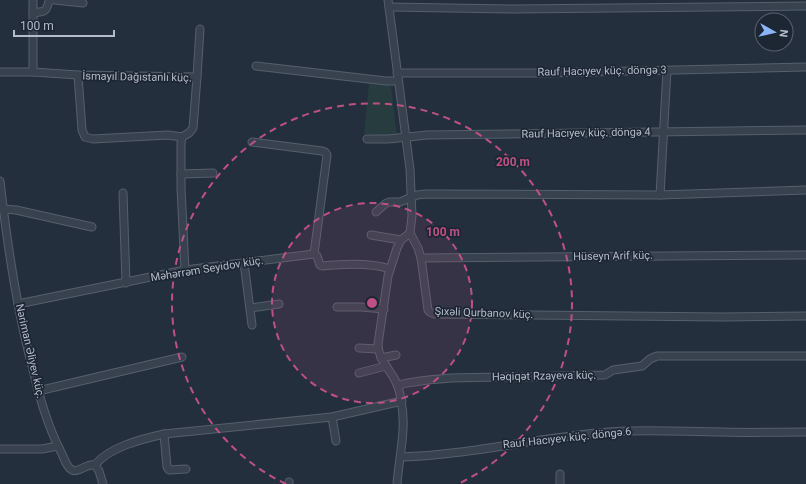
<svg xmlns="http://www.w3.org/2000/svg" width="806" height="484" font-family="Roboto,sans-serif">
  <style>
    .green { fill: #263c3f }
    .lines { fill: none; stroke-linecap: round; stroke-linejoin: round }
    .minor-casing { stroke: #565f6c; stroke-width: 9 }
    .minor { stroke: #38414e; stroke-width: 7 }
    .ring { fill: none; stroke: #bd5182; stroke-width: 2; stroke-dasharray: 7 5 }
    .labels { text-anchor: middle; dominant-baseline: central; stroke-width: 3.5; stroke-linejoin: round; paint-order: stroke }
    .street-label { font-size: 11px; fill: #b4bcc9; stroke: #1d2633 }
    .centre { fill: #bd5182; stroke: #1d2633; stroke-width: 2 }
    .ring-label { font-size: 12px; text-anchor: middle; font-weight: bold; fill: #bd5182; stroke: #1d2633; stroke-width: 3.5; stroke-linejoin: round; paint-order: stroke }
  </style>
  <rect width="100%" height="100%" fill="#242f3e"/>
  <!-- green -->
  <path class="green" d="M369,83L391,86L397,136L364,134Z"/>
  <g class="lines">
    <!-- minor casing -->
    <g class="minor-casing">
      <g id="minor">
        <path d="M33,0V72"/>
        <path d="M55,0L83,3"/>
        <path d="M388,0L410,169L412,216L410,233L418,248L421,258L428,310L430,312L434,314L722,317L806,316"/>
        <path d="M389,7L514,9L806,6"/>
        <path d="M33,13C44,11 46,13 49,1L51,0"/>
        <path d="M256,66L386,81H398"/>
        <path d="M0,72H33L78,75L197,77L193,128L189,133L182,137L181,143V188L185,270"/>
        <path d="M397,73H543L806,67"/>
        <path d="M78,75L82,130L85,137L93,139L168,135L182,137"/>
        <path d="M197,77L200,29"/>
        <path d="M367,139H388L427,135L806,130"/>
        <path d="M252,142L322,151L325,152L327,155L314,254"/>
        <path d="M181,174L213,173"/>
        <path d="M0,181C7,243 16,306 32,366C39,395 47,425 61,452C64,457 66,467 72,470C79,473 87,463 95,465L99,471L103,484"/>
        <path d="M123,193L126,283"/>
        <path d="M660,195L667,70"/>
        <path d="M3,209L16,210L92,227"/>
        <path d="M376,212L385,204L389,202H400L417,195L426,194L660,195L806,190"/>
        <path d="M371,235L401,240"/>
        <path d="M421,258L806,255"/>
        <path d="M244,263L252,325"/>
        <path d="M18,304L185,270L314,254L317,256L320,265L322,266C342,264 372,263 390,269"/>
        <path d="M337,307H361L384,309"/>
        <path d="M250,308L279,304"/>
        <path d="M359,348L378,349"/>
        <path d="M381,358L396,355"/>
        <path d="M359,373L386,366"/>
        <path d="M398,385C435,376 475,378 513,377C544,377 574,375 605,375L613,370L642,366L650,359L657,356H806"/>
        <path d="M38,391L182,357"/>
        <path d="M332,417L336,441"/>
        <path d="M164,434L167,467L169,470L186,469"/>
        <path d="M0,449H42L58,446"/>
        <path d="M401,457C471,455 539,437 609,432C647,429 686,432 724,432C751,433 779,432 806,432"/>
        <path d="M95,465C109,447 142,439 164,434L332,417L402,401"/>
        <path d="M560,474V484"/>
        <path d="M289,482V484"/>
        <path d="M397,484C399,456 407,428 401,400C400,393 398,386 395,380C388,367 378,358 378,344L388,276L397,248L401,240L410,233"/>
      </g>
    </g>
    <!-- minor -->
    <use href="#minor" class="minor"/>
  </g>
  <!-- distance rings -->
  <circle cx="372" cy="303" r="100" fill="#bd5182" fill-opacity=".12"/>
  <g class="ring">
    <circle cx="372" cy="303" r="100"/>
    <path d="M286 484A200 200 0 1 1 458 484"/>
  </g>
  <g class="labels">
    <!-- street labels -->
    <g class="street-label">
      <text transform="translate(602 71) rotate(-1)">Rauf Hacıyev küç. döngə 3</text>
      <text transform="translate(137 77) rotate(1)">İsmayıl Dağıstanlı küç.</text>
      <text transform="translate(586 133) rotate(-1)">Rauf Hacıyev küç. döngə 4</text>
      <text transform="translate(613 256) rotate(-1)">Hüseyn Arif küç.</text>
      <text transform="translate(207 269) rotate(-9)">Məhərrəm Seyidov küç.</text>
      <text transform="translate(484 313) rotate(2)">Şıxəli Qurbanov küç.</text>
      <text transform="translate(30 351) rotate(77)">Nəriman Əliyev küç.</text>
      <text transform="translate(544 376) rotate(-1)">Həqiqət Rzayeva küç.</text>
      <text transform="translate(567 438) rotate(-6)">Rauf Hacıyev küç. döngə 6</text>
    </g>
  </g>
  <circle cx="372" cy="303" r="6" class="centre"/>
  <g class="ring-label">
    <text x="513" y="166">200 m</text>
    <text x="443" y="236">100 m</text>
  </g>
  <!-- north arrow -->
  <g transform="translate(774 32) rotate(98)"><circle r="19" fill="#1d2633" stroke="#59626f"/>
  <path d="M0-3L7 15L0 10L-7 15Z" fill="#8ab4f8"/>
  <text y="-6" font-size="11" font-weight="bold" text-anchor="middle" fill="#b4bcc9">N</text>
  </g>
  <!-- scale -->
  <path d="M14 30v6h100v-6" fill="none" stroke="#b4bcc9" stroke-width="2"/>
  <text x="20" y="30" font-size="12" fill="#b4bcc9" stroke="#1d2633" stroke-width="3" paint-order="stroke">100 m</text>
</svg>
